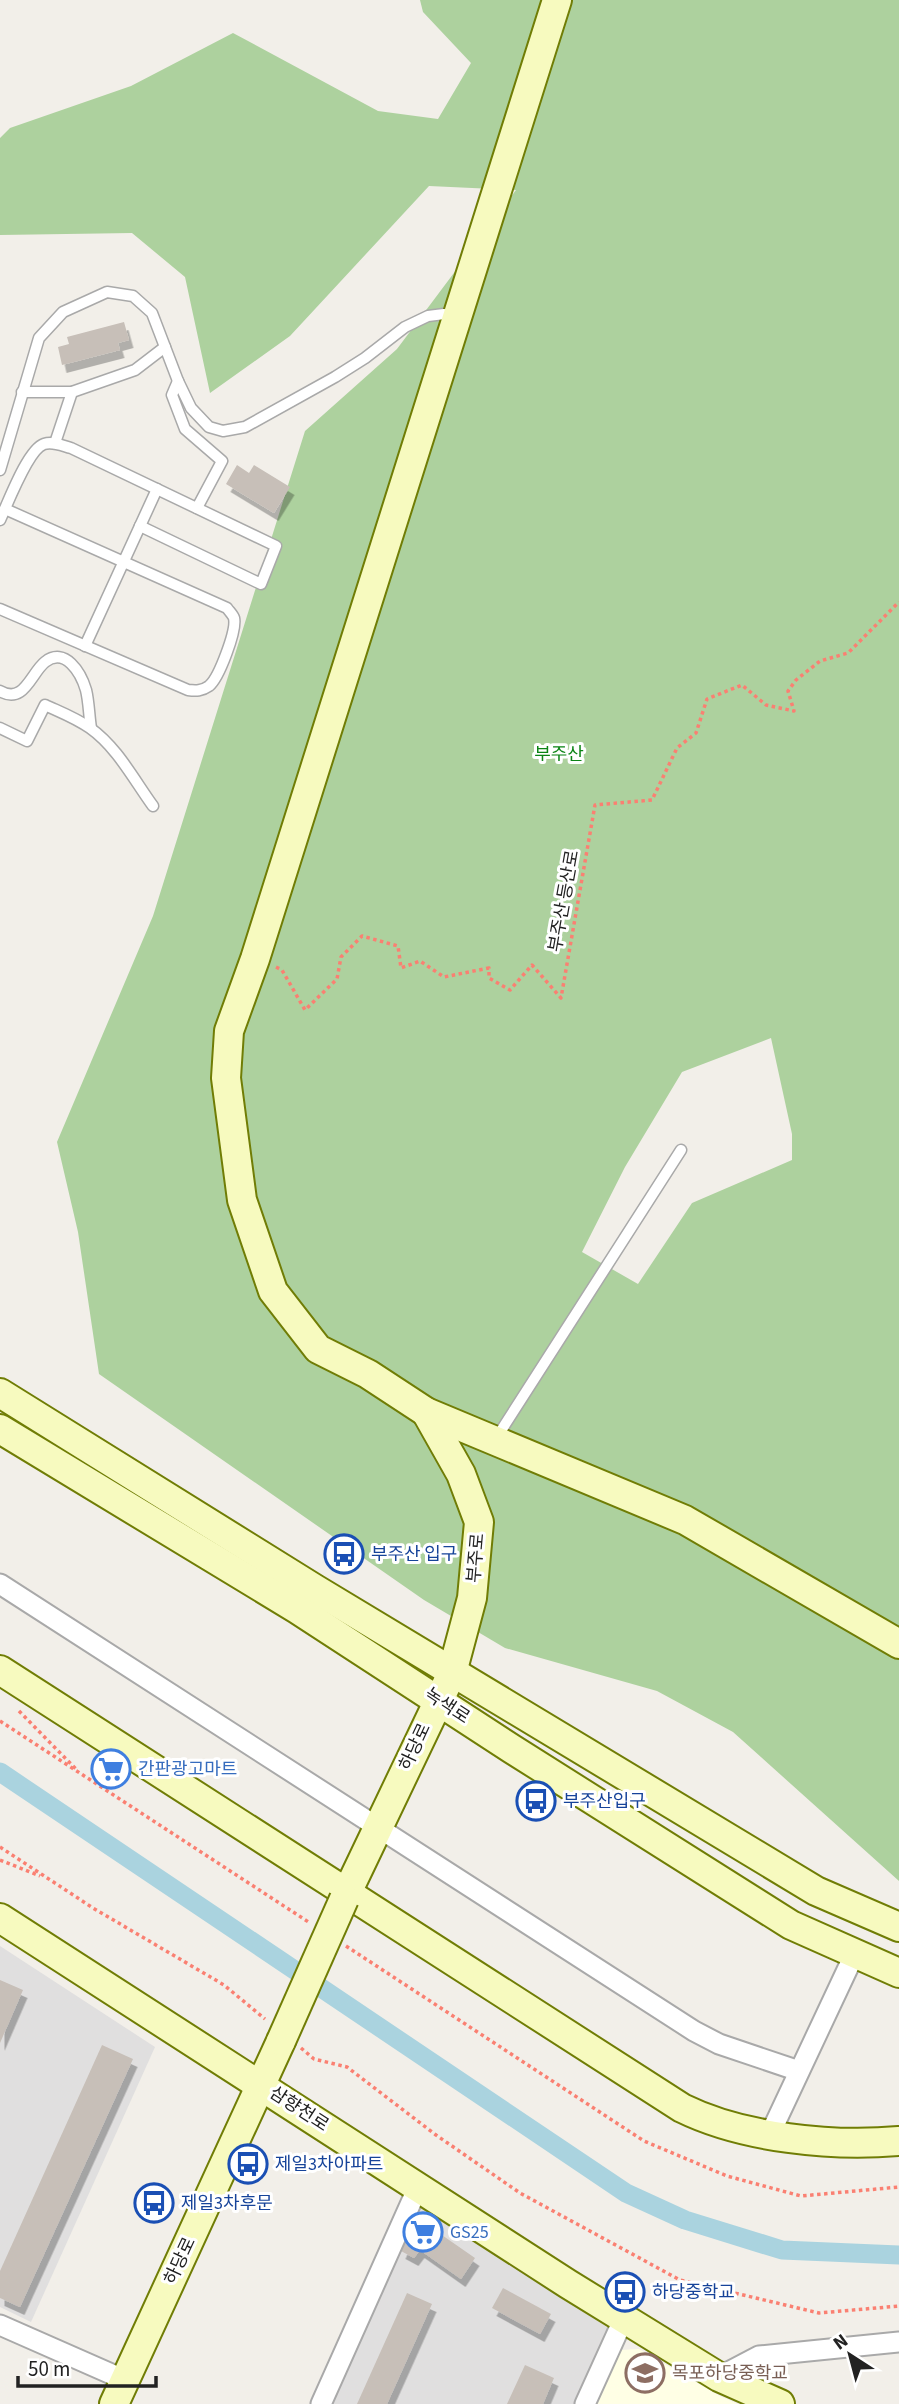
<svg xmlns="http://www.w3.org/2000/svg" width="899" height="2404" font-family="'Source Sans 3','Noto Sans KR',sans-serif">
  <style>
    .residential { fill: #e0dfdf }
    .education { fill: #ffffe5 }
    .forest { fill: #add19e; fill-rule: evenodd }
    .lines { fill: none; stroke-linecap: round; stroke-linejoin: round }
    .canal { stroke: #aad3df; stroke-width: 19 }
    .building { fill: #c7bfb8; filter: url(#shadow) }
    .lane-casing { stroke: #a9a9a9; stroke-width: 13 }
    .street-casing { stroke: #a9a9a9; stroke-width: 23 }
    .secondary-casing { stroke: #707d05; stroke-width: 32 }
    .path { stroke: #fa8072; stroke-width: 3.5; stroke-dasharray: 3.5 3.5; stroke-linecap: butt }
    .lane { stroke: #fff; stroke-width: 10 }
    .street { stroke: #fff; stroke-width: 19 }
    .secondary { stroke: #f7fabf; stroke-width: 28 }
    .secondary-bridge-casing { stroke: #707d05; stroke-width: 32; stroke-linecap: butt }
    .secondary-bridge { stroke: #f7fabf; stroke-width: 28 }
    .labels { text-anchor: middle; dominant-baseline: central; stroke-width: 6; stroke-linejoin: round; paint-order: stroke }
    .park-label { font-size: 18px; fill: #0c8416; stroke: #fff }
    .street-label { font-size: 18px; fill: #222; stroke: #fff }
    .transit-label { font-size: 18px; fill: #164399; stroke: #fff; text-anchor: start }
    .shop-label { font-size: 18px; fill: #366cbe; stroke: #fff; text-anchor: start }
    .education-label { font-size: 18px; fill: #785e54; stroke: #fff; text-anchor: start }
  </style>
  <defs>
    <filter id="shadow"><feDropShadow dx="4.5" dy="8" stdDeviation="0" flood-color="#0004"/></filter>
  </defs>
  <rect width="100%" height="100%" fill="#f2efe9"/>
  <!-- residential -->
  <g class="residential">
    <path d="M0,1946L155,2047L31,2322L0,2307Z"/>
    <path d="M418,2205L610,2329L576,2404H329Z"/>
  </g>
  <!-- education -->
  <path class="education" d="M639,2349L720,2396L738,2404H595L620,2350Z"/>
  <!-- forest -->
  <path class="forest" d="M420,0H899V1881L733,1732L657,1691L505,1648L424,1600L99,1374L78,1232L57,1142L153,916L305,431L397,349L516,190L429,186L290,336L210,393L185,277L132,233L0,235V138L10,128L131,86L233,33L378,111L438,119L471,63L423,12ZM771,1038L792,1134V1160L692,1203L638,1284L582,1252L625,1167L682,1072Z"/>
  <g class="lines">
    <!-- canal -->
    <path class="canal" d="M0,1772L626,2193L685,2220L782,2250L899,2255"/>
  </g>
  <!-- building -->
  <g class="building">
    <path d="M124,322L129,340L118,343L120,350L62,365L58,347L69,344L67,337Z"/>
    <path d="M237,465L249,473L254,465L290,487L274,513L226,484Z"/>
    <path d="M0,1980L23,1990L0,2043Z"/>
    <path d="M102,2045L133,2059L20,2307L0,2298V2271Z"/>
    <path d="M426,2224L475,2258L461,2279L420,2250L414,2258L401,2251L411,2228Z"/>
    <path d="M503,2288L551,2314L540,2334L492,2308Z"/>
    <path d="M407,2293L432,2304L387,2404H357Z"/>
    <path d="M525,2365L554,2378L543,2404H507Z"/>
  </g>
  <g class="lines">
    <!-- lane casing -->
    <g class="lane-casing">
      <g id="lane">
        <path d="M178,381L172,395L185,429L222,461L197,508"/>
        <path d="M22,392H72L135,370L165,347"/>
        <path d="M55,443L72,392"/>
        <path d="M0,470L39,338L63,312L107,292L133,296L152,313L178,381L191,408L209,427L223,431L245,427L335,377L365,358L405,327L428,316L444,314L455,317"/>
        <path d="M0,520C8,503 28,449 44,444C53,441 63,446 71,448L276,546L261,584L140,526"/>
        <path d="M0,609L188,690C196,691 202,691 209,686C219,678 237,630 234,618C233,615 229,611 227,608L5,509"/>
        <path d="M85,646L157,489"/>
        <path d="M0,691C24,705 31,673 45,662C65,646 81,673 86,690C89,702 89,716 91,728"/>
        <path d="M0,728L27,741L45,705C60,712 76,718 90,728C117,747 134,780 153,806"/>
        <path d="M497,1437L681,1150"/>
      </g>
    </g>
    <!-- street casing -->
    <g class="street-casing">
      <g id="street">
        <path d="M0,1584L694,2031L719,2044L799,2071"/>
        <path d="M770,2134L855,1953"/>
        <path d="M0,2325L125,2380"/>
        <path d="M719,2377L759,2356L899,2342"/>
        <path d="M321,2404L418,2187"/>
        <path d="M585,2404L624,2318"/>
      </g>
    </g>
    <!-- secondary casing -->
    <g class="secondary-casing">
      <g id="secondary">
        <path d="M557,0L255,959L229,1031L226,1078L242,1200L273,1291L318,1349L368,1374L426,1412L685,1520L899,1644"/>
        <path d="M0,1393L315,1589L816,1891L899,1927"/>
        <path d="M0,1429L297,1609L512,1749L791,1925L899,1973"/>
        <path d="M0,1670L682,2108C743,2138 832,2147 899,2141"/>
        <path d="M344,1899L452,1673L472,1598L479,1522L461,1474L426,1412"/>
        <path d="M0,1918L568,2284L719,2377L780,2404"/>
        <path d="M114,2404L281,2041"/>
      </g>
    </g>
    <!-- path -->
    <g class="path">
      <path d="M276,967L282,970L305,1010L337,979L341,957L362,936L398,946L401,968L420,961L444,977L489,968V978L510,990L532,965L561,998L595,805L652,800L677,748L696,733L707,699L742,685L766,705L794,711L788,691L796,680L820,661L848,653L899,602"/>
      <path d="M19,1711L77,1770"/>
      <path d="M0,1721L310,1923"/>
      <path d="M0,1847L93,1908L224,1985L265,2019"/>
      <path d="M0,1860L40,1876"/>
      <path d="M346,1946L644,2141L727,2176L801,2196L899,2187"/>
      <path d="M301,2048L314,2059L347,2067L436,2135L520,2193L680,2280L819,2313L899,2306"/>
    </g>
    <!-- lane -->
    <use href="#lane" class="lane"/>
    <!-- street -->
    <use href="#street" class="street"/>
    <!-- secondary -->
    <use href="#secondary" class="secondary"/>
    <!-- secondary-bridge casing -->
    <g class="secondary-bridge-casing">
      <path id="secondary-bridge" d="M281,2041L344,1899"/>
    </g>
    <!-- secondary-bridge -->
    <use href="#secondary-bridge" class="secondary-bridge"/>
  </g>
  <!-- icons -->
  <defs>
    <g id="bus-ring" transform="scale(2.0125)"><circle r="9.5" fill="#fff" stroke="#1a4fb4" stroke-width="1.5"/><path d="M-5-6H5V4H4V6H2V4H-2V6H-4V4H-5ZM-3.5-4V0h7V-4ZM-3.5 1.2v1.5H-2V1.2ZM2 1.2v1.5H3.5V1.2Z" fill="#1a4fb4"/></g>
    <g id="supermarket-ring" transform="scale(2.0125)"><circle r="9.5" fill="#fff" stroke="#3f7fe0" stroke-width="1.5"/><path d="M-6-5.5h2.5l.6 2H6L4.5 2H-2.5L-4.4-4H-6ZM-1.5 3.2a1.3 1.3 0 1 0 .1 0ZM3 3.2a1.3 1.3 0 1 0 .1 0Z" fill="#3f7fe0"/></g>
    <g id="school-ring" transform="scale(2.0125)"><circle r="9.5" fill="#fff" stroke="#8d6e63" stroke-width="1.5"/><path d="M0-5L7-2L0 1L-7-2ZM-4 1L0 2.5L4 1V4Q0 6-4 4Z" fill="#8d6e63"/></g>
  </defs>
  <g fill-rule="evenodd">
    <use href="#bus-ring" x="344" y="1554"/>
    <use href="#supermarket-ring" x="111" y="1769"/>
    <use href="#bus-ring" x="536" y="1801"/>
    <use href="#bus-ring" x="248" y="2164"/>
    <use href="#bus-ring" x="154" y="2203"/>
    <use href="#supermarket-ring" x="423" y="2232"/>
    <use href="#bus-ring" x="625" y="2292"/>
    <use href="#school-ring" x="645" y="2373"/>
  </g>
  <g class="labels">
    <!-- park labels -->
    <g class="park-label">
      <text x="559" y="754">부주산</text>
    </g>
    <!-- street labels -->
    <g class="street-label">
      <text transform="translate(564 901) rotate(-80)">부주산 등산로</text>
      <text transform="translate(476 1558) rotate(-85)">부주로</text>
      <text transform="translate(447 1706) rotate(33)">녹색로</text>
      <text transform="translate(415 1747) rotate(-65)">하당로</text>
      <text transform="translate(299 2109) rotate(33)">삼향천로</text>
      <text transform="translate(180 2261) rotate(-65)">하당로</text>
    </g>
    <!-- transit labels -->
    <g class="transit-label">
      <text x="371" y="1554">부주산 입구</text>
      <text x="563" y="1801">부주산입구</text>
      <text x="275" y="2164">제일3차아파트</text>
      <text x="181" y="2203">제일3차후문</text>
      <text x="652" y="2292">하당중학교</text>
    </g>
    <!-- shop labels -->
    <g class="shop-label">
      <text x="138" y="1769">간판광고마트</text>
      <text x="450" y="2232">GS25</text>
    </g>
    <!-- education labels -->
    <g class="education-label">
      <text x="672" y="2373">목포하당중학교</text>
    </g>
  </g>
  <!-- north arrow -->
  <g transform="translate(850 2355) rotate(324)" stroke="#ffffff" stroke-width="5" paint-order="stroke">
  <path d="M0-5L12 26L0 18L-12 26Z" fill="#222222"/>
  <text y="-10" font-size="19" font-weight="bold" text-anchor="middle" fill="#222222">N</text>
  </g>
  <!-- scale -->
  <path d="M18 2376v10h138v-10" fill="none" stroke="#222222" stroke-width="3.5"/>
  <text x="28" y="2376" font-size="21" fill="#222222" stroke="#ffffff" stroke-width="5" paint-order="stroke">50 m</text>
</svg>
